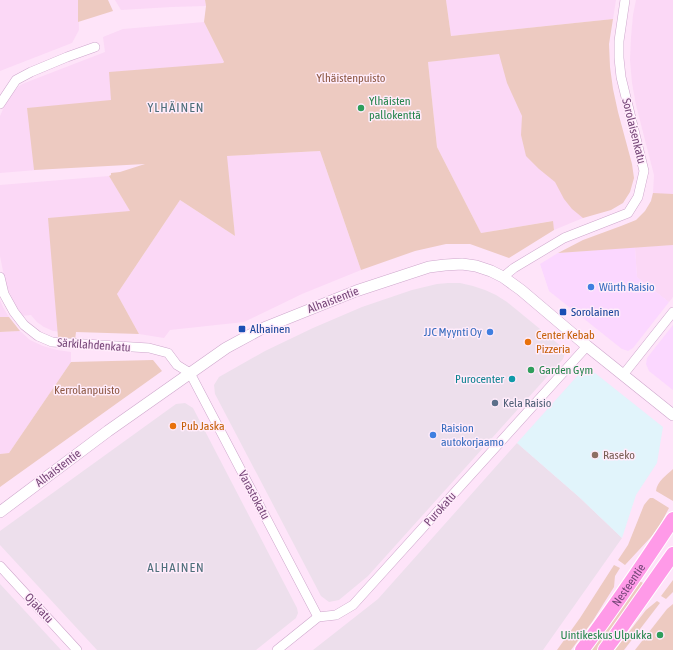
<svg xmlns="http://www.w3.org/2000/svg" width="673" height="650" font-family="'Asap Condensed',sans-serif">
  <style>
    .residential { fill: #fbd8f6 }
    .commercial { fill: #fbd7ff }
    .industrial { fill: #eddfec }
    .education { fill: #e1f4fb }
    .green { fill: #edcac1 }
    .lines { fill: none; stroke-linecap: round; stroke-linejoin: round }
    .minor-casing { stroke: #cea7cc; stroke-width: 10 }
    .tertiary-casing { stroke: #cea7cc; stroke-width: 12 }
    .primary-casing { stroke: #fff; stroke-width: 16 }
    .minor { stroke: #fff; stroke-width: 9 }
    .tertiary { stroke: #fff; stroke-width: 11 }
    .primary { stroke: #ff9ae8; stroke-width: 14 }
    .leisure-dot { fill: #2e9e5b; stroke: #ffecfb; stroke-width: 1.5 }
    .shop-dot { fill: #3f7fe0; stroke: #ffecfb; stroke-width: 1.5 }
    .transit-dot { fill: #1a4fb4; stroke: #ffecfb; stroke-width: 1.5 }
    .food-dot { fill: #e8710a; stroke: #ffecfb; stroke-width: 1.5 }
    .culture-dot { fill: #0f9aa8; stroke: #ffecfb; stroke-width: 1.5 }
    .service-dot { fill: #5c6f8a; stroke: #ffecfb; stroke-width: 1.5 }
    .education-dot { fill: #8d6e63; stroke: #ffecfb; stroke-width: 1.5 }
    .labels { text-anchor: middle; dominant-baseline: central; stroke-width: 3; stroke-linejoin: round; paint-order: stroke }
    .park-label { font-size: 12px; fill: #8d5943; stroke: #ffecfb }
    .leisure-label { font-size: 12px; fill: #27864d; stroke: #ffecfb; text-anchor: start }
    .street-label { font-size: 12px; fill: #774779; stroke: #ffecfb }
    .shop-label { font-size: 12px; fill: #366cbe; stroke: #ffecfb; text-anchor: start }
    .transit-label { font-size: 12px; fill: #164399; stroke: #ffecfb; text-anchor: start }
    .food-label { font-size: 12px; fill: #c56008; stroke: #ffecfb; text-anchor: start }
    .culture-label { font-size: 12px; fill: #0d838f; stroke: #ffecfb; text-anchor: end }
    .service-label { font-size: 12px; fill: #4e5e75; stroke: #ffecfb; text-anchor: start }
    .education-label { font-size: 12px; fill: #785e54; stroke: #ffecfb; text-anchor: start }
    .neighbourhood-label { font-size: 13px; letter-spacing: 1px; fill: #4e6f7a; stroke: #ffecfb }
  </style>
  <rect width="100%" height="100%" fill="#fee4f9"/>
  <!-- residential -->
  <g class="residential">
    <path d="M0,0H78L79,30L72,43L0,71Z"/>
    <path d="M115,0H205L206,6L172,7L121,10Z"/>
    <path d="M446,0H616L613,19L451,36Z"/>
    <path d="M636,0H673V221L651,201L653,193L654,175L636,105L632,83L630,60L631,37L633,15Z"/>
    <path d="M204,22L224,62L159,160L0,173V116L8,98L18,87L22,84L105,52L103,37L123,29Z"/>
    <path d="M499,53L583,218L554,230L552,221L481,233L437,147L428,62Z"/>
    <path d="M320,151L361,270L302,294L244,322L170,330L164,338L139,334L117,294L180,200L235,236L226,156Z"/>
    <path d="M109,176L137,222L63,332L53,331L44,327L37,322L31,315L22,316L16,306L6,285L3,271L0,256V185Z"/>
    <path d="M673,245V297L669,302L637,277L635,247Z"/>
    <path d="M0,300L3,307L9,317H0Z"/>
    <path d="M20,331L30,340L43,346L57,350L71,352V362L9,453L0,454V332Z"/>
  </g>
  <!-- commercial -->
  <g class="commercial">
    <path d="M635,247L637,277L669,302L633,348L628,351L622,349L549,291L540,264L558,253Z"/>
    <path d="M673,325V390L649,371L646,364L647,358Z"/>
  </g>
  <!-- industrial -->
  <g class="industrial">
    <path d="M448,283H460L473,286L485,290L496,295L507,302L562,347L565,353L563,359L368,576L339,600L329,602L321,596L215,394L214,385L219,377L265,351L313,328L362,307L412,290L437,284Z"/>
    <path d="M185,403L193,408L297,608L298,613L296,618L256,650H97L0,545V531L176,404Z"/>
    <path d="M517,443L579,497L622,538L543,650H313L378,599Z"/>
    <path d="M0,584L61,650H0Z"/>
  </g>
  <!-- education -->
  <path class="education" d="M587,371L595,373L663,427L657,463L636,495L622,538L579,497L517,443L579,374Z"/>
  <!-- green -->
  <g class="green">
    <path d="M78,0H108L113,11L78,22Z"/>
    <path d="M205,0H446L451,36L613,19L609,44L610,67L613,89L618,112L632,164L634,178L630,192L623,203L611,210L583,218L572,209L564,199L555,182L539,169L526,156L521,135L522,116L507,83L499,54L428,62L437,147L481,233L553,221L554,230L509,258L470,244H446L415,251L361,270L320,151L227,156L235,236L180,200L117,294L139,334L76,332L75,340L58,337L48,218L130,211L109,176L111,175V173L120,172L145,164L34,170L27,108L111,100L109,72L223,63L224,62L204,22L206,6Z"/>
    <path d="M653,193L673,194V245L558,253L583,240L621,226L636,220L645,211L651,201Z"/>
    <path d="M0,317H9L20,331L0,332Z"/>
    <path d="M153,360L162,371L0,487V454L9,453L71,362Z"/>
    <path d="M673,469V501L656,491C657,481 667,475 673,469Z"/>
    <path d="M650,498H653L669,508L660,525L651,537L625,565L618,560L628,545L644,505L648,500Z"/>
    <path d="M614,565L620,568L615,576L614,587L592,622L571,650H557L580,618Z"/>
    <path d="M638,580L643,583L627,609L597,650H589Z"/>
    <path d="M673,580V592L666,599L661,596Z"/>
    <path d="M657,601L660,603L624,650H615L646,610Z"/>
    <path d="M673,604V650H635L667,609Z"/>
  </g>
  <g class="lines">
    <!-- minor casing -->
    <g class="minor-casing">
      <g id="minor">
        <path d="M0,104L16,80L31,72L67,57L95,47"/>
        <path d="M0,277L4,294L14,312L24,325L38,336L52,342L149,348L168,353L177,365L190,373L318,617"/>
        <path d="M503,277L514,268L564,238L628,213L638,197L644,171L621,77L619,58V41L625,0"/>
        <path d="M623,375L673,312"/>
        <path d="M0,566L77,650"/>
        <path d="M277,650L318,617L336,615L353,605L587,346"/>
      </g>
    </g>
    <!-- tertiary casing -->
    <g class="tertiary-casing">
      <path id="tertiary" d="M0,512L108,431L226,348L261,329L356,291L429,267L445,265L462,264L476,266L491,271L503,277L521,290L587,346L673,415"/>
    </g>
    <!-- primary casing -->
    <g class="primary-casing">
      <g id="primary">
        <path id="s1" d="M582,650C614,608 644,563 673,519"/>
        <path d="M605,650L616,635L673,554"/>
      </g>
    </g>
    <!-- minor -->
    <use href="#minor" class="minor"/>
    <!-- tertiary -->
    <use href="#tertiary" class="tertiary"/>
    <!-- primary -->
    <use href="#primary" class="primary"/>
  </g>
  <!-- markers -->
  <g class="leisure-dot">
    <circle cx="361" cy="108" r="4"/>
    <circle cx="531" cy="370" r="4"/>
    <circle cx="660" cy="635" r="4"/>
  </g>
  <g class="shop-dot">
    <circle cx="591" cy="287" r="4"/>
    <circle cx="490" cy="332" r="4"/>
    <circle cx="433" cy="435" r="4"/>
  </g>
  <g class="transit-dot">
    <rect x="559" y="308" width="8" height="8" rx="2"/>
    <rect x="238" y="325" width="8" height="8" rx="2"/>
  </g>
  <g class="food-dot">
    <circle cx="528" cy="342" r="4"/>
    <circle cx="173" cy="426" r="4"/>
  </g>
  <circle class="culture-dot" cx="512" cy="379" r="4"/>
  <circle class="service-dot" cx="495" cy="403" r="4"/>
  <circle class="education-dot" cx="595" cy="455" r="4"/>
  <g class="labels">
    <!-- park labels -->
    <g class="park-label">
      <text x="351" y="78">Ylhäistenpuisto</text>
      <text x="87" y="390">Kerrolanpuisto</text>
    </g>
    <!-- leisure labels -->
    <g class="leisure-label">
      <text x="369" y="101">Ylhäisten<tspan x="369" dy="14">pallokenttä</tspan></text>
      <text x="539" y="370">Garden Gym</text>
      <text x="652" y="635" text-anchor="end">Uintikeskus Ulpukka</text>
    </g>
    <!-- street labels -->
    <g class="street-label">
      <text transform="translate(634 131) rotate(76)">Sorolaisenkatu</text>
      <text transform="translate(333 300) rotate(-21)">Alhaistentie</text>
      <text transform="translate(94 345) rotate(4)">Särkilahdenkatu</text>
      <text transform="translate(58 468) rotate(-37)">Alhaistentie</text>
      <text transform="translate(254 495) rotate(62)">Varastokatu</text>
      <text transform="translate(440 509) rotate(-48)">Purokatu</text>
      <text stroke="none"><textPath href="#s1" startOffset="80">Nesteentie</textPath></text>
      <text transform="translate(39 608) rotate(47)">Ojakatu</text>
    </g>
    <!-- shop labels -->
    <g class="shop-label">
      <text x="599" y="287">Würth Raisio</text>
      <text x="482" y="332" text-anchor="end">JJC Myynti Oy</text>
      <text x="441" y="428">Raision<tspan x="441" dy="14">autokorjaamo</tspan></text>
    </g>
    <!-- transit labels -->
    <g class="transit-label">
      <text x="571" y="312">Sorolainen</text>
      <text x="250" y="329">Alhainen</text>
    </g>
    <!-- food labels -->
    <g class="food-label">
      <text x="536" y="335">Center Kebab<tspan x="536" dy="14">Pizzeria</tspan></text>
      <text x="181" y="426">Pub Jaska</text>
    </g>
    <!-- culture labels -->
    <g class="culture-label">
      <text x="504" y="379">Purocenter</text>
    </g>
    <!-- service labels -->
    <g class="service-label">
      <text x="503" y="403">Kela Raisio</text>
    </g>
    <!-- education labels -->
    <g class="education-label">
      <text x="603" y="455">Raseko</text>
    </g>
    <!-- neighbourhood labels -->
    <g class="neighbourhood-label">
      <text x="176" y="107">YLHÄINEN</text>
      <text x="176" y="567">ALHAINEN</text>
    </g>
  </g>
</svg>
